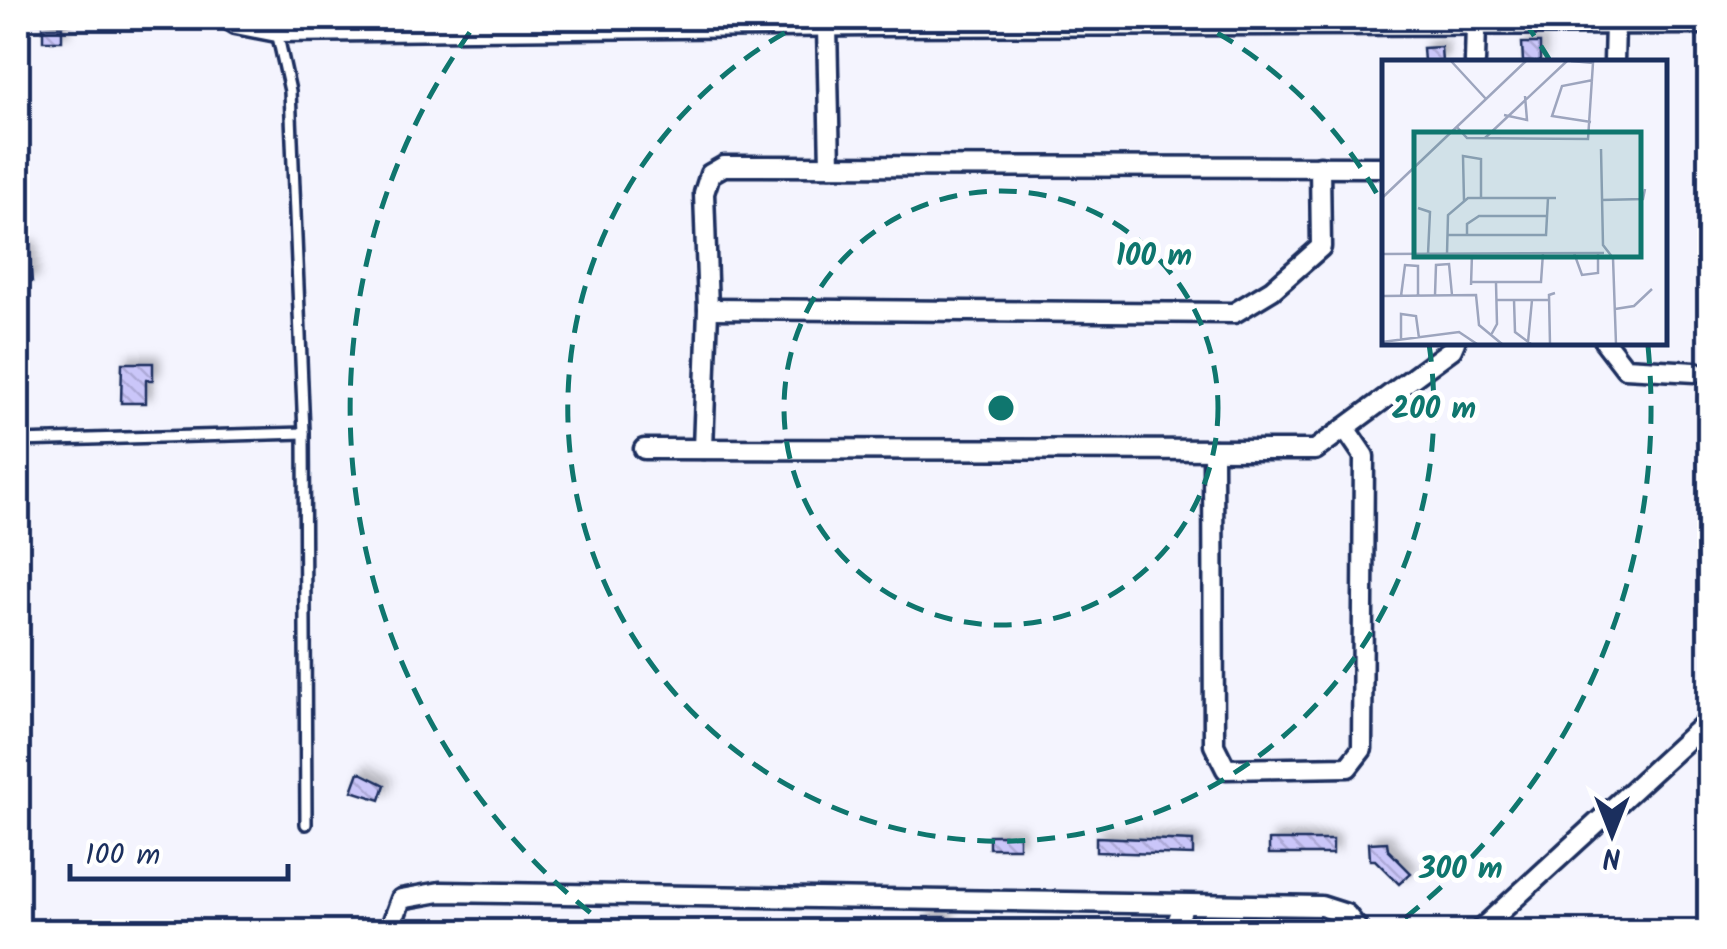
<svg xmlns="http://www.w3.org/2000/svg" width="1727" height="949" font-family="Kalam,sans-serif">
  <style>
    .building { fill: url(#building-back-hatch); stroke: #1b2f5e; stroke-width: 2.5; filter: url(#shadow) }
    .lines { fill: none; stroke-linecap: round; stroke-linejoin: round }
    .service-casing { stroke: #1b2f5e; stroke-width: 16 }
    .minor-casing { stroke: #1b2f5e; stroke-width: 25 }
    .service { stroke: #fff; stroke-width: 9 }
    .minor { stroke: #fff; stroke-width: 18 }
    .ring { fill: none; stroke: #0f766e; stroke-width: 5; stroke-dasharray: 18 12 }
    .inset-road { fill: none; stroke: #9da5be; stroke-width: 2.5 }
    .view { fill: #0f766e; fill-opacity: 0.15; stroke: #0f766e; stroke-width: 5 }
    .inset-edge { fill: none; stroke: #1b2f5e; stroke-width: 5 }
    .centre { fill: #0f766e; stroke: #fff; stroke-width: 5 }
    .ring-label { font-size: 30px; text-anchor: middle; font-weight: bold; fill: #0f766e; stroke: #fff; stroke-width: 10; stroke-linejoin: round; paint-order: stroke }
  </style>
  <defs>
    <pattern id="building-back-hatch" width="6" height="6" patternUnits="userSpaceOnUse" patternTransform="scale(2.5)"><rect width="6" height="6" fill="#cac6f9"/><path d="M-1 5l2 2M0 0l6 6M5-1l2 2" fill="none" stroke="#adaad8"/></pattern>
    <filter id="shadow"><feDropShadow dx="6" dy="-6" stdDeviation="5" flood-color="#0004"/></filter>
  </defs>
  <rect width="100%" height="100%" fill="#f4f4fe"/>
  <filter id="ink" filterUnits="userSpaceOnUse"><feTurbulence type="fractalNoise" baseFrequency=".01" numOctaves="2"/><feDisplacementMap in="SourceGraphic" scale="20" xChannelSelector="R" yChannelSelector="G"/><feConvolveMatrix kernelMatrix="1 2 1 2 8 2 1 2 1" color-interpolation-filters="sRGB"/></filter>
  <g filter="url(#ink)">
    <!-- building -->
    <g class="building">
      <rect x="43" y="27" width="19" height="14"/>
      <path d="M1522,43H1540V62H1523Z"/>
      <path d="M1441,47L1442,62H1424L1423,48Z"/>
      <path d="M29,247L32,282L18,284V249Z"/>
      <path d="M122,363H153V380H146V403H121Z"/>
      <path d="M359,772L385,785L380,800L352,791Z"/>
      <rect x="989" y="835" width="30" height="13"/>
      <path d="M1096,837L1193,841V855L1096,852Z"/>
      <rect x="1269" y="840" width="64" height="14"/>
      <path d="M1387,842L1388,850L1411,873L1399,884L1375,860H1370L1369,843Z"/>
      <path d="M924,917H946V932H923Z"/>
      <path d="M1256,920L1281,921L1280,932H1256Z"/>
    </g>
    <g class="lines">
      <!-- service casing -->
      <g class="service-casing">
        <g id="service">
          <path d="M277,32L290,91L304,433L306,824"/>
          <path d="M18,441L304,433"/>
        </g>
      </g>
      <!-- minor casing -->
      <g class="minor-casing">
        <g id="minor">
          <path d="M226,18L236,24L277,32L871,26L1710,24"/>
          <path d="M827,27L830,166"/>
          <path d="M1475,62L1476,24"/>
          <path d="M1614,62L1615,24"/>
          <path d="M708,309L1234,313L1272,290L1321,247L1320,166"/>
          <path d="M1605,342L1625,368L1695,372"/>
          <path d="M644,449L1315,450L1452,349L1455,342"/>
          <path d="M703,449L708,309L704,193L710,174L724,166L1384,167"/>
          <path d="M1213,450L1214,745L1226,769L1348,767L1362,749L1364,456L1345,428"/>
          <path d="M389,932L401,899L440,892L1321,906L1346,914L1360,932"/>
          <path d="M1173,932L1184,905"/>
          <path d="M1478,932L1710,719"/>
        </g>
      </g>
      <!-- service -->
      <use href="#service" class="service"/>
      <!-- minor -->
      <use href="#minor" class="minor"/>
    </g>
  </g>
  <!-- distance rings -->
  <g class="ring">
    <circle cx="1001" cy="408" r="217"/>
    <path d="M1191 19A433 433 0 0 1 1383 205M1429 344A433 433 0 1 1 811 19"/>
    <path d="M614 931A650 650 0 0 1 478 21M1524 21A650 650 0 0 1 1549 59M1648 346A650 650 0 0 1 1388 931"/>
  </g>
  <!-- overview -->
  <g transform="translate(1382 60)">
    <rect width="285" height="285" fill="#f4f4fe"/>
    <path class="inset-road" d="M69,1L104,39M122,55L145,60L143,36M209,62L170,56L180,26L211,20M74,66L85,78L206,79L211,3L189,1M103,78L185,1M219,89L221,185L231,198L234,284M0,138L144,1M219,140L261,139L263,129M82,141L81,96L99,99V138M36,148L48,152L46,194M65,175H164L166,138M85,175V164L97,156H166M192,193L200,215L216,213V193M0,194L222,193M65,194L66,155L86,138H174M89,222H159L161,193M89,225L90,194M53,235L54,205L67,204L70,235M0,236L94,235L97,265L120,284M19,236L23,205L36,206V236M114,240H167M132,240L133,272L149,284M233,249L252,246L270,229M109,275L115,264L114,223M19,280V254L34,256L37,278M0,282L77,272L95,284M146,282L150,240M168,284L167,235L173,233"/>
    <path class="view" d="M32,72H259V197H32Z"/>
    <rect width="285" height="285" class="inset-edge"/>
  </g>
  <circle cx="1001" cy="408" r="15" class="centre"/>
  <g class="ring-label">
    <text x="1154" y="265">100 m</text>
    <text x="1434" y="418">200 m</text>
    <text x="1461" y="878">300 m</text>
  </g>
  <!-- margin -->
  <rect width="1727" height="949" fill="none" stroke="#fff" stroke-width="60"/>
  <rect x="30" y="30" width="1667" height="889" fill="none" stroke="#1b2f5e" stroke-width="4" filter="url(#ink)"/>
  <!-- north arrow -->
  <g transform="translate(1612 834) rotate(180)" stroke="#ffffff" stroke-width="8" paint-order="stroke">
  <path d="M0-8L18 38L0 25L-18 38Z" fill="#1b2f5e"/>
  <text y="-15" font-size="28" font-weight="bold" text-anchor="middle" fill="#1b2f5e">N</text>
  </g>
  <!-- scale -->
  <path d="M70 864v15h218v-15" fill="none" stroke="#1b2f5e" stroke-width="5"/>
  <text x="85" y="864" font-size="30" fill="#1b2f5e" stroke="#ffffff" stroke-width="8" paint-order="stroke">100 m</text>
</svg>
